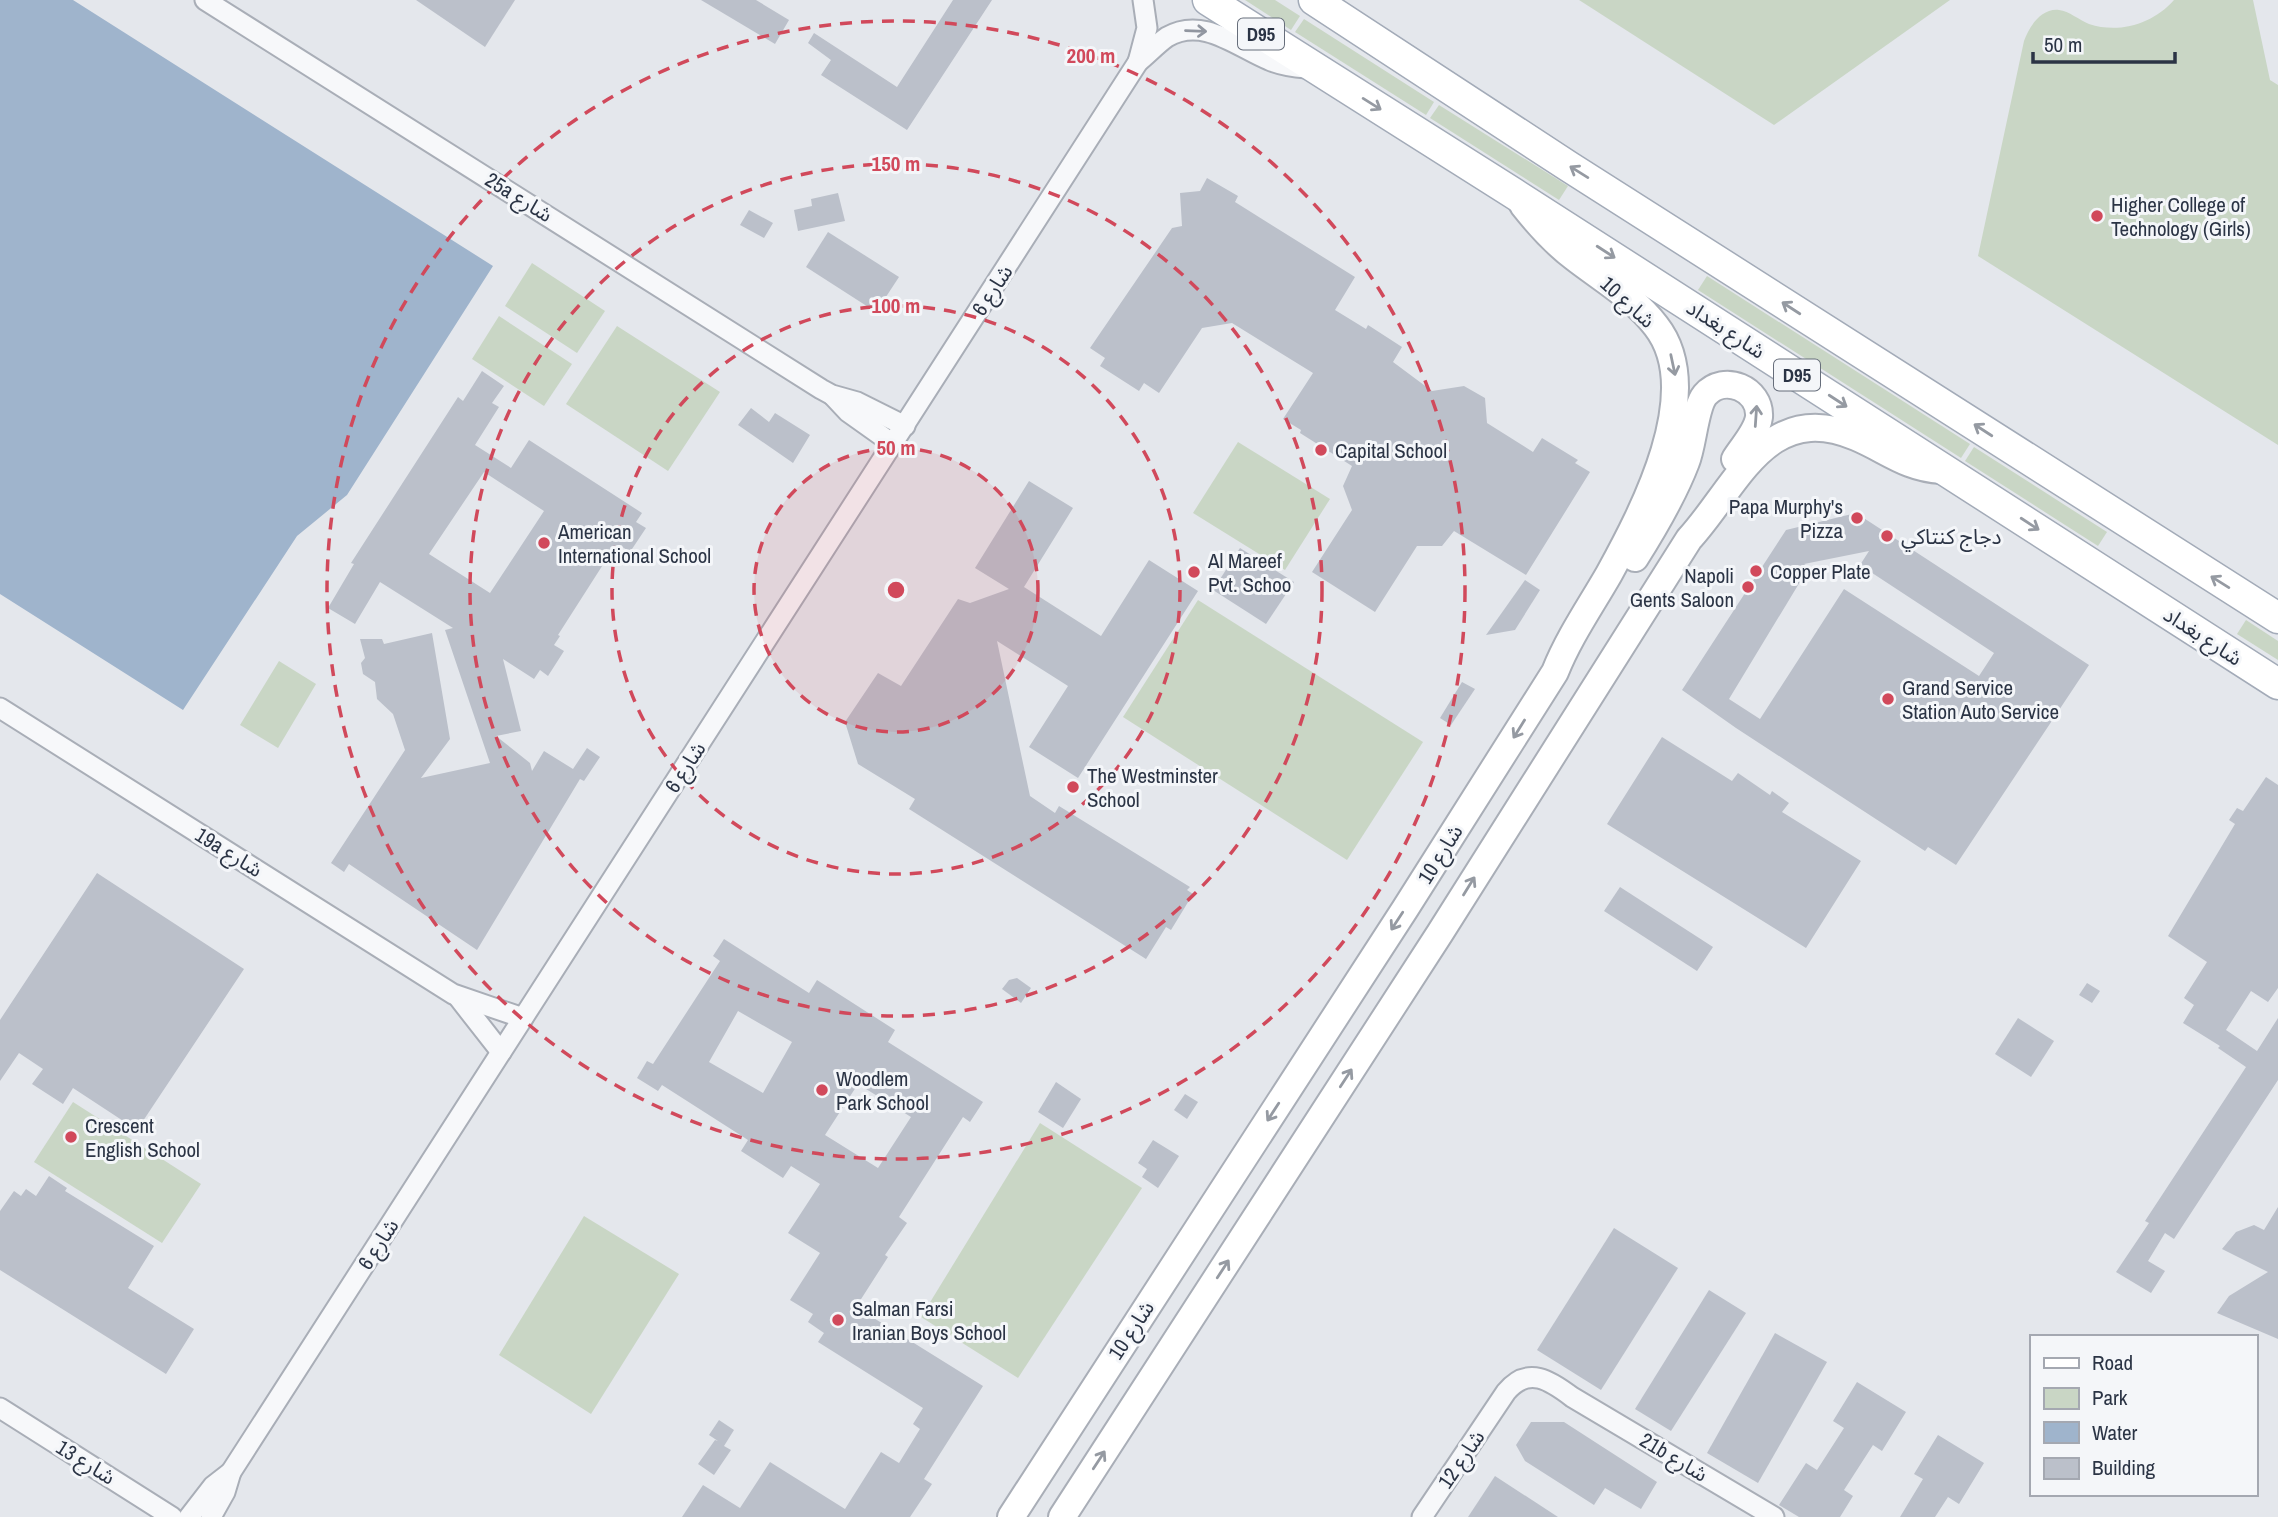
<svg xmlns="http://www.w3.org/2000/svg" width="2278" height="1517" font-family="'Archivo Narrow','Noto Sans Arabic',sans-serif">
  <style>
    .green { fill: #c9d6c5 }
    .water { fill: #9fb4cc }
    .building { fill: #bbc0ca; fill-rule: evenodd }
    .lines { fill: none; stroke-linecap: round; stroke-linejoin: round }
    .street-casing { stroke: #a9aeb7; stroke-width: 23 }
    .secondary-casing { stroke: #a9aeb7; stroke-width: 30 }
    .primary-casing { stroke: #a3abb8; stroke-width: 33 }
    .street { stroke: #f7f8fa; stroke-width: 19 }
    .secondary { stroke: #fff; stroke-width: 26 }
    .primary { stroke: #fff; stroke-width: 30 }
    .oneway { stroke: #9196a0 }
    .oneway2 { stroke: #959aa2 }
    .ring { fill: none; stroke: #d1495b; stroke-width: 3.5; stroke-dasharray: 12 9 }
    .poi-dot { fill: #d1495b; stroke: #f4f6f9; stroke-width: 2.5 }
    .labels { text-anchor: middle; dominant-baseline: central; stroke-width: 6; stroke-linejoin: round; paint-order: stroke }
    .shield { fill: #f4f6f9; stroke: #676e7b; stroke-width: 2 }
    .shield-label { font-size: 19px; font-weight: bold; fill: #2b3445 }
    .street-label { font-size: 21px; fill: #2b3445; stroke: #f4f6f9 }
    .poi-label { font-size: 21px; fill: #2b3445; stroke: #f4f6f9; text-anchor: start }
    .centre { fill: #d1495b; stroke: #f4f6f9; stroke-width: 3.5 }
    .ring-label { font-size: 21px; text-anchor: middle; font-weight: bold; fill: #d1495b; stroke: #f4f6f9; stroke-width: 6; stroke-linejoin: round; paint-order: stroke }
  </style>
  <rect width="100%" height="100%" fill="#e4e7ec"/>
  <!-- green -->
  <g class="green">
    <path d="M1245,0H1275L1300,16L1291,30Z"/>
    <path d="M1579,0H1950L1774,125Z"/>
    <path d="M2174,0H2253L2270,80L2278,85V445L1978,256L2024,41C2029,27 2041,8 2059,10C2069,11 2079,20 2089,24C2119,34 2153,24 2174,0Z"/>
    <path d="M1304,19L1434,102L1426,115L1295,32Z"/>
    <path d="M1439,105L1568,186L1559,200L1430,118Z"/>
    <path d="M532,263L605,311L577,353L505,306Z"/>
    <path d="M1707,276L1970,444L1961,458L1698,290Z"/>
    <path d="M499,316L572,364L544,406L472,359Z"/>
    <path d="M617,326L720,392L668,471L566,404Z"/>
    <path d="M1238,442L1330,499L1285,570L1193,513Z"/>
    <path d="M1974,447L2107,532L2098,546L1965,461Z"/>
    <path d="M1198,600L1423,742L1347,860L1123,717Z"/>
    <path d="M2246,620L2278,641V660L2237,634Z"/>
    <path d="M279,661L316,684L278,748L240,725Z"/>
    <path d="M73,1102L201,1184L162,1243L34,1162Z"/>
    <path d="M1040,1123L1142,1188L1018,1378L921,1317Z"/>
    <path d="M584,1216L679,1274L591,1414L499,1355Z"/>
  </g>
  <!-- water -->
  <path class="water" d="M0,0H73L493,266L347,495L297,536L183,710L0,594Z"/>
  <!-- building -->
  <g class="building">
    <path d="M416,0H515L485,47Z"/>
    <path d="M701,0H756L789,20L775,44Z"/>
    <path d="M953,0H992L907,130L821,75L831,60L808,43L814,33L897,87Z"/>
    <path d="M1207,178L1238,196L1235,202L1355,277L1335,310L1366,329L1368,325L1402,347L1393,362L1432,391L1464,386L1485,398L1487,423L1533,452L1542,438L1578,460L1575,463L1590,472L1526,575L1454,531L1442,546H1417L1375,612L1312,572L1352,510L1343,486L1352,466L1300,433L1301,430L1283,419L1313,373L1232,323L1202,328L1159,393L1144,383L1139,391L1100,366L1105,358L1090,348L1172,228L1182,226L1180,193L1200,191Z"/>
    <path d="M838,193L845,221L798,231L794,210L812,206L811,199Z"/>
    <path d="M749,210L773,223L764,238L740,225Z"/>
    <path d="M828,232L899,277L876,312L806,267Z"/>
    <path d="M482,371L504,386L492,403L499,407L475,445L511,468L529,440L642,513L636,522L646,528L630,552L621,546L617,552L613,549L558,635L560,636L554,645L564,651L548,676L540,670L534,679L503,659L521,731L496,736L530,763L532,771L544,751L573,769L587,748L600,757L584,781L580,779L477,950L349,864L344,872L331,863L405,750L393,714L377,699L375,682L363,674L361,663L365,658L360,639H382L384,644L432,633L450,739L421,778L490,763L445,630L453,628L380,582L355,624L328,608L354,564L351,563L458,397L463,401ZM484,472L544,511L490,593L429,554Z"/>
    <path d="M751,408L769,422L775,413L810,435L793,463L738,425Z"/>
    <path d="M1029,481L1073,508L1024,587L1101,636L1149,560L1198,591L1078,778L1029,747L1068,686L997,641L1030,796L1055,813L1059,806L1190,887L1187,890L1193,894L1171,930L1166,927L1146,959L909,809L915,799L858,764L845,722L878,673L901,686L958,599L970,603L1009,589L975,568Z"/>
    <path d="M1856,513L2089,665L1956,865L1928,847L1925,851L1736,728L1682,690L1786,530ZM1869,551L1860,565L1994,653L1979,676L1844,589L1760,719L1729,699L1809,567L1804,564Z"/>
    <path d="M1240,548L1294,582L1266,624L1213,590Z"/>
    <path d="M1525,580L1540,590L1515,630L1486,635Z"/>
    <path d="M1462,682L1475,689L1451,725L1440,718Z"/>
    <path d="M1662,737L1732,781L1738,773L1770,795L1772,791L1789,803L1782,812L1861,861L1806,948L1607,824Z"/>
    <path d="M2266,777L2278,785V988L2268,1002L2251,991L2226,1030L2257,1051L2278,1018V1080L2174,1239L2165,1233L2148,1261L2165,1271L2151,1293L2116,1272L2149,1223L2145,1221L2246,1067L2218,1048L2220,1046L2183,1023L2194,1005L2184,998L2207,962L2168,936L2235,824L2229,820L2237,808L2243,811Z"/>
    <path d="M97,873L244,969L137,1130L73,1088L63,1104L32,1084L43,1069L19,1053L0,1081V1020Z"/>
    <path d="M1620,887L1713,947L1697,971L1604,911Z"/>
    <path d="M724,939L809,993L817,980L895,1030L888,1042L983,1102L970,1122L963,1117L899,1217L907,1223L885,1255L888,1257L856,1307L983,1386L924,1479L932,1484L910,1517H682L703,1485L740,1508L770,1462L845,1509L881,1452L899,1463L920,1429L913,1424L923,1408L818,1342L824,1333L808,1322L813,1314L790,1300L820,1253L788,1233L820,1184L791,1166L783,1178L741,1151L748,1140L662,1085L658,1091L637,1078L647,1061L653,1064L720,961L713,956ZM738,1011L792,1042L763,1093L709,1062ZM858,1084L911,1117L878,1168L825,1135Z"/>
    <path d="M1017,978L1031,988L1021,1003L1002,989L1009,980Z"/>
    <path d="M2087,983L2100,991L2092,1003L2079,995Z"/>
    <path d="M2018,1018L2054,1041L2031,1077L1995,1054Z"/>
    <path d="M1056,1082L1081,1099L1063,1128L1038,1112Z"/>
    <path d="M1185,1094L1198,1102L1187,1119L1174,1110Z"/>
    <path d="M1153,1140L1179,1156L1158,1188L1142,1177L1147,1169L1138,1163Z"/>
    <path d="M49,1176L67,1188L65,1191L154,1246L128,1288L194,1329L166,1374L0,1270V1211L14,1191L21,1196L26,1189L36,1196Z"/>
    <path d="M2278,1207V1339L2217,1313L2229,1296L2268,1272L2222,1249L2236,1232L2254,1225L2264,1230Z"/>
    <path d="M1614,1228L1678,1268L1601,1390L1537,1350Z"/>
    <path d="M1709,1290L1746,1313L1671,1431L1635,1409Z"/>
    <path d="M1775,1333L1827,1362L1758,1483L1707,1453Z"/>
    <path d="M1857,1382L1906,1412L1882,1451L1873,1445L1844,1490L1853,1496L1840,1517H1799L1779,1505L1806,1463L1817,1470L1844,1428L1833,1421Z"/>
    <path d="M719,1420L734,1430L724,1446L731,1450L714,1475L698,1464L715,1440L718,1441L709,1435Z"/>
    <path d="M1531,1422H1564L1657,1482L1641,1509L1605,1488L1594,1505L1525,1461L1516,1445Z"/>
    <path d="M1938,1435L1984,1463L1959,1504L1948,1497L1935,1517H1900L1923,1479L1914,1474Z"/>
    <path d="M1495,1476L1558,1517H1468Z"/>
  </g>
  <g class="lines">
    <!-- street casing -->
    <g class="street-casing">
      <g id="street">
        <path d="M205,0L821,389L832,395L857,402L905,426"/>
        <path d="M1138,62L1147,28L1143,0"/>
        <path d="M833,396L848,412L893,444"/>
        <path d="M0,708L453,994L523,1018"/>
        <path d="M458,997L501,1052"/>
        <path d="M0,1408L172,1517"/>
        <path d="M189,1517L213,1486L231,1472"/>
        <path d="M211,1517L225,1492L231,1472L1138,62C1148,54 1157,44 1167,37C1203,16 1237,47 1269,60C1280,65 1293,67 1306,68"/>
        <path d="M1422,1517L1506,1392C1528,1365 1551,1381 1572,1397L1774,1517"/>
      </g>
    </g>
    <!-- secondary casing -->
    <g class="secondary-casing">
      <g id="secondary">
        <path d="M1635,558C1654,528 1673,496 1686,462C1693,445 1695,407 1705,395C1724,373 1761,389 1759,417C1757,432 1743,446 1735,459"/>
        <path d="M1011,1517L1405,909L1555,672C1569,637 1590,607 1609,574C1643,512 1707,391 1656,326C1635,298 1602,279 1575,258C1555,243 1538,224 1523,205"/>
        <path d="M1062,1517L1440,933L1689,539C1737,487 1766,399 1856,437C1887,450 1906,468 1941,470"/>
      </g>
    </g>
    <!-- primary casing -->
    <g class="primary-casing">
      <g id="primary">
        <path d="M1208,0L1513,193L2278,684"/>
        <path d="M1314,0L1568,166L2278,618"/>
      </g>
    </g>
    <!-- street -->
    <use href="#street" class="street"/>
    <!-- secondary -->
    <use href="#secondary" class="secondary"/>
    <!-- primary -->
    <use href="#primary" class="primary"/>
  </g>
  <!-- one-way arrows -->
  <defs><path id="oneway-shaft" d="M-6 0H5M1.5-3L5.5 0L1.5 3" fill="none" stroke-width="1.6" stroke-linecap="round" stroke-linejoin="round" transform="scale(1.75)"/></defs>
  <use class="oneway" href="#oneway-shaft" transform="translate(1196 31) rotate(2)"/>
  <g class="oneway2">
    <use href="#oneway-shaft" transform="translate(1372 104) rotate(32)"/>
    <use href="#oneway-shaft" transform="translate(1579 172) rotate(-148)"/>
    <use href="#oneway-shaft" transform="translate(1606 252) rotate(33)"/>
    <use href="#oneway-shaft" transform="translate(1791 308) rotate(-147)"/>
    <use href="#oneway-shaft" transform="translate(1673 365) rotate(78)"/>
    <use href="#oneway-shaft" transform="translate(1838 401) rotate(33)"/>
    <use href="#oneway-shaft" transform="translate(1756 416) rotate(-86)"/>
    <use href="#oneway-shaft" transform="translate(1983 430) rotate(-147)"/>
    <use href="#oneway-shaft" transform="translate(2030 524) rotate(33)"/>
    <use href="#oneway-shaft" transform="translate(2220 582) rotate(-148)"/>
    <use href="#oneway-shaft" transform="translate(1519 729) rotate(122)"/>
    <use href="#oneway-shaft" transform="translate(1469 886) rotate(-58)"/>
    <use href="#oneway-shaft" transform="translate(1397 921) rotate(123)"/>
    <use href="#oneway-shaft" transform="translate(1346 1078) rotate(-57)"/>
    <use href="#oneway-shaft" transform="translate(1273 1112) rotate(123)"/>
    <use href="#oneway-shaft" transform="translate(1223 1269) rotate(-57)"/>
    <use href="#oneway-shaft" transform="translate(1099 1460) rotate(-57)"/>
  </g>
  <!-- distance rings -->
  <circle cx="896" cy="590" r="142" fill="#d1495b" fill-opacity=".12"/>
  <g class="ring">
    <circle cx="896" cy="590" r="142"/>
    <circle cx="896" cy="590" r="284"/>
    <circle cx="896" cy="590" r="426"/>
    <circle cx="896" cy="590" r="569"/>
  </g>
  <!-- markers -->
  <g class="poi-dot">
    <circle cx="2097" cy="216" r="7"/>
    <circle cx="1321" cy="450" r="7"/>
    <circle cx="1857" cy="518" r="7"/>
    <circle cx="1887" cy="536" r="7"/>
    <circle cx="544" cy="543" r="7"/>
    <circle cx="1756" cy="571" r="7"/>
    <circle cx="1194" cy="572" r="7"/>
    <circle cx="1748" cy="587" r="7"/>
    <circle cx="1888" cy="699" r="7"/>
    <circle cx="1073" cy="787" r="7"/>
    <circle cx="822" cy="1090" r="7"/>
    <circle cx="71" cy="1137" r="7"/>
    <circle cx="838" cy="1320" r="7"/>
  </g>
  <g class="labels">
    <!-- shield labels -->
    <g class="shield">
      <rect x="1238" y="18.5" width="46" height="31" rx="5"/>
      <rect x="1774" y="359.5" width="46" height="31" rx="5"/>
    </g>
    <g class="shield-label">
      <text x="1261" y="34">D95</text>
      <text x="1797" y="375">D95</text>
    </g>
    <!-- street labels -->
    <g class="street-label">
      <text transform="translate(519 197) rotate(32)">25a شارع</text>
      <text transform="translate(992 290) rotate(-57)">شارع 6</text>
      <text transform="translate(1628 302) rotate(42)">شارع 10</text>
      <text transform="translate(1726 329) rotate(33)">شارع بغداد</text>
      <text transform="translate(2203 636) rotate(33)">شارع بغداد</text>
      <text transform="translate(685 767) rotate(-57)">شارع 6</text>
      <text transform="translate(229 852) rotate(32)">19a شارع</text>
      <text transform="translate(1440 854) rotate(-58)">شارع 10</text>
      <text transform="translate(378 1244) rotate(-57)">شارع 6</text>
      <text transform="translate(1131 1330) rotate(-57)">شارع 10</text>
      <text transform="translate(1674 1457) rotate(31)">21b شارع</text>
      <text transform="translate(1461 1459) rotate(-56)">شارع 12</text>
      <text transform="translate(86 1462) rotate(32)">شارع 13</text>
    </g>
    <!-- poi labels -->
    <g class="poi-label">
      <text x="2111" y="204">Higher College of<tspan x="2111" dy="24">Technology (Girls)</tspan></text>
      <text x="1335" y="450">Capital School</text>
      <text x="1843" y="506" text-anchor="end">Papa Murphy's<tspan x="1843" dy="24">Pizza</tspan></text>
      <text x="558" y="531">American<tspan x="558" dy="24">International School</tspan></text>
      <text x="1901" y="536">دجاج كنتاكي</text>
      <text x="1208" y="560">Al Mareef<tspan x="1208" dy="24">Pvt. Schoo</tspan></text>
      <text x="1770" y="571">Copper Plate</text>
      <text x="1734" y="575" text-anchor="end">Napoli<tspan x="1734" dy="24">Gents Saloon</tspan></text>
      <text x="1902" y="687">Grand Service<tspan x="1902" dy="24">Station Auto Service</tspan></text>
      <text x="1087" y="775">The Westminster<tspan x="1087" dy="24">School</tspan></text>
      <text x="836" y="1078">Woodlem<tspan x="836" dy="24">Park School</tspan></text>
      <text x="85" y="1125">Crescent<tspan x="85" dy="24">English School</tspan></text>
      <text x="852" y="1308">Salman Farsi<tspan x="852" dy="24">Iranian Boys School</tspan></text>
    </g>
  </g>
  <circle cx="896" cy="590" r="10" class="centre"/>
  <g class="ring-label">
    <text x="1091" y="63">200 m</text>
    <text x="896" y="171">150 m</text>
    <text x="896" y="313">100 m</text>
    <text x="896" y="455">50 m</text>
  </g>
  <!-- legend -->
  <rect x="2030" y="1335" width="228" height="161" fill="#f4f6f9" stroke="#a4a8b1" stroke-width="2"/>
  <rect x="2044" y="1358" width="35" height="10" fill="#ffffff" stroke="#a4a8b1" stroke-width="2"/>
  <text x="2092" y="1370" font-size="21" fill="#2b3445">Road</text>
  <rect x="2044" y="1388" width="35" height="21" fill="#c9d6c5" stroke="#a4a8b1" stroke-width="2"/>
  <text x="2092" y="1405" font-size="21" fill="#2b3445">Park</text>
  <rect x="2044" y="1422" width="35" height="21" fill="#9fb4cc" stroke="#a4a8b1" stroke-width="2"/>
  <text x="2092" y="1440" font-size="21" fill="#2b3445">Water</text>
  <rect x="2044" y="1458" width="35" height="21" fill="#bbc0ca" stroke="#a4a8b1" stroke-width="2"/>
  <text x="2092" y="1475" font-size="21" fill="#2b3445">Building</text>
  <!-- scale -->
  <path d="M2033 52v10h142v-10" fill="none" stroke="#2b3445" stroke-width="3.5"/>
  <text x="2044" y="52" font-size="21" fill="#2b3445" stroke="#f4f6f9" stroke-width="5" paint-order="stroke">50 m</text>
</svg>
